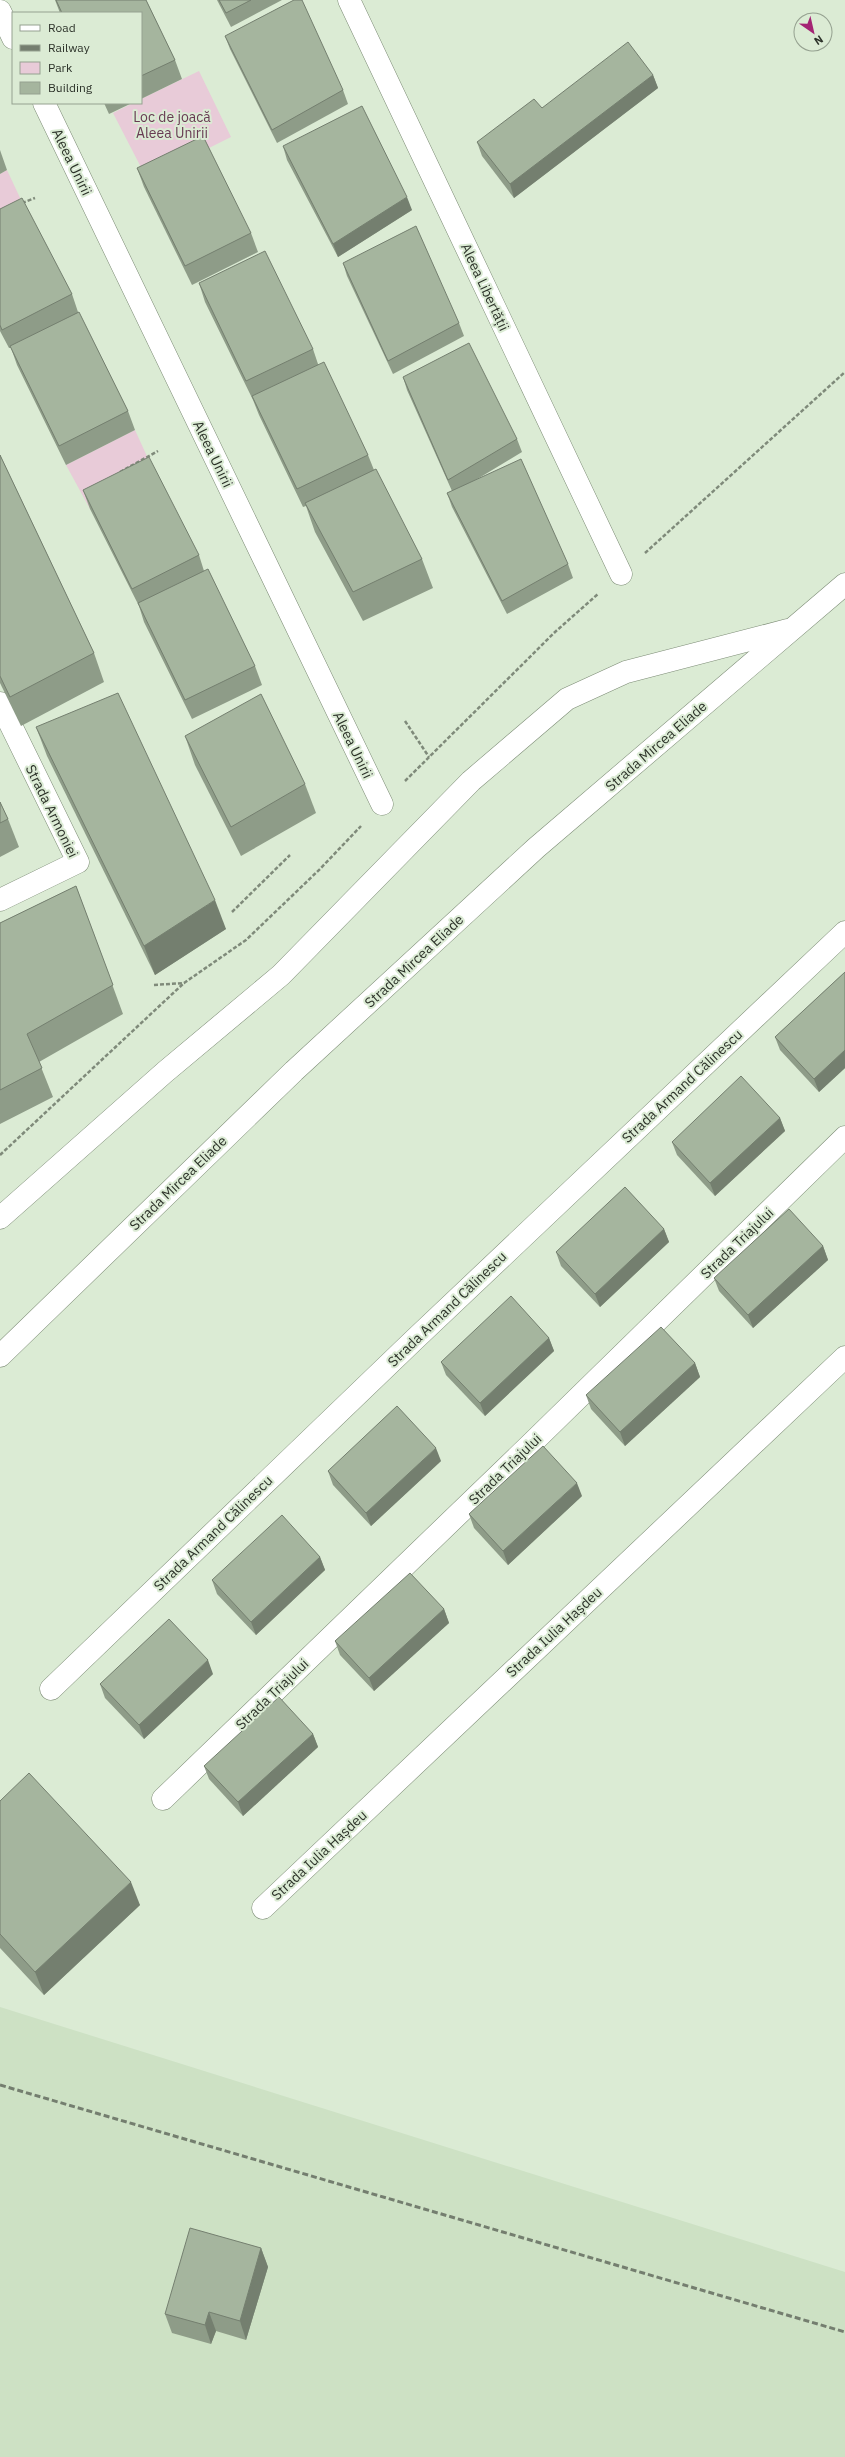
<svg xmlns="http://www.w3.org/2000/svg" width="845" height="2457" font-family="'IBM Plex Sans',sans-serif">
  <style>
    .built { fill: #cde1c4 }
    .green { fill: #e8cbd8 }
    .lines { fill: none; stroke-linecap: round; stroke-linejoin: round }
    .minor-casing { stroke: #7c8b75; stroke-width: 23 }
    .path { stroke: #7f8a7a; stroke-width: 2.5; stroke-dasharray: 4 2; stroke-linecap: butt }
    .minor { stroke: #fff; stroke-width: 22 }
    .rail { stroke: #747e6f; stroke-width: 3; stroke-dasharray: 6 3; stroke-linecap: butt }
    .wall { fill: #8e9c88 }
    .shaded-wall { fill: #747f6f }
    .building { fill: #a5b59e; stroke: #747f6f }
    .labels { text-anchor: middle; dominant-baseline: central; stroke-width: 4; stroke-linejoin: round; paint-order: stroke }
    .park-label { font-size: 14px; fill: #683b53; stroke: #dbebd4 }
    .street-label { font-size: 14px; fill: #2c3229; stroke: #dbebd4 }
  </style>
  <rect width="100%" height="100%" fill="#dbebd4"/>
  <!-- built -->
  <path class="built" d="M0,2007L845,2272V2457H0Z"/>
  <!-- green -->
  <g class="green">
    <path d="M199,71L231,137L147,179L113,113L133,103H141V99Z"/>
    <path d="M7,170L29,217L0,232V174Z"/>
    <path d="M135,430L156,476L90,509L66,465Z"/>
  </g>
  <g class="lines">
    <!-- minor casing -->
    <g class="minor-casing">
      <g id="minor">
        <path d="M349,0L621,574"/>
        <path d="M0,11L13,38"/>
        <path d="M44,103L382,804"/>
        <path d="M0,703L78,862L0,900"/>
        <path d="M0,1218L165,1072L281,975L471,781L567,699L626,672L788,630"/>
        <path d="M0,1356L294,1071L536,848L845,584"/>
        <path d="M51,1689L414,1340L845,932"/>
        <path d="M163,1799L533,1442L845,1137"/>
        <path d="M263,1908L845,1357"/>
      </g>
    </g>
    <!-- path -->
    <g class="path">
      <path d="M22,203L35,198"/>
      <path d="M120,472L158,451"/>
      <path d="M645,553L845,372"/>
      <path d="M405,721L429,757"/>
      <path d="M405,781L555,632L598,594"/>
      <path d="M232,912L290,855"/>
      <path d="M154,985L184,983L246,940L320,869L361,826"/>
      <path d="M0,1155L184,983"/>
    </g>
    <!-- minor -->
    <use href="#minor" class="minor"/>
    <!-- rail -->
    <path class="rail" d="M0,2085L845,2332"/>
  </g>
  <!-- wall -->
  <g class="wall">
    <path d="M55,0H146L175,60L182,79L141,99V13H60Z"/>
    <path d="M217,0H282L231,27Z"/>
    <path d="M225,36L343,90L348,104L277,143L230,49Z"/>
    <path d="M653,75L658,88L514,198L482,156L477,142L542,108Z"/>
    <path d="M104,103H132L109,114Z"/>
    <path d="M283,146L412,210L338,257L287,160Z"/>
    <path d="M0,150L7,170L0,174Z"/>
    <path d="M137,168L251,233L258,252L192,285L144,187Z"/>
    <path d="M0,209L72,294L78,312L128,411L135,430L66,465L17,365L11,348H9L0,331Z"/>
    <path d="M343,263L459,323L464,336L393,374L347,276Z"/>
    <path d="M199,283L313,349L318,364L368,455L374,470L422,559L433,588L363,621L315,532L306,506L303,507L259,415L253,400L205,302Z"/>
    <path d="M403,377L517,439L522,452L474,481L568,564L573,578L507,614L452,507L447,493L452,491L407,390Z"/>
    <path d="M0,455L94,653L104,682L21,726L0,683Z"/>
    <path d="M83,490L199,555L204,571L255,666L262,685L192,719L144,622L139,606L90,509Z"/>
    <path d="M36,727L226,929L155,975L47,756Z"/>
    <path d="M185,736L305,784L316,813L241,856L195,765Z"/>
    <path d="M0,802L8,819L19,847L0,857Z"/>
    <path d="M76,886L123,1014L39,1062L53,1097L0,1124V923Z"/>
    <path d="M845,972V1068L819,1092L780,1050L775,1037Z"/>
    <path d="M780,1118L785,1131L715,1196L677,1155L672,1142Z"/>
    <path d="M664,1229L669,1242L600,1307L561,1266L556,1252Z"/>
    <path d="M823,1246L828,1260L753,1328L719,1291L714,1278Z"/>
    <path d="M549,1338L554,1351L485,1416L446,1375L441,1362Z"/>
    <path d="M695,1363L700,1377L625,1446L591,1409L586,1395Z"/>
    <path d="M441,1461L371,1526L333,1485L328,1471Z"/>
    <path d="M582,1496L508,1565L474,1528L469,1514Z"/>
    <path d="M320,1557L325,1570L256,1635L217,1594L212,1580Z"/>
    <path d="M444,1609L449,1623L374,1691L340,1655L335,1641Z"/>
    <path d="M213,1674L144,1739L105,1698L100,1684Z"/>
    <path d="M313,1734L318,1747L243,1816L209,1779L204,1766Z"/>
    <path d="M0,1801L140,1905L44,1995L0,1948Z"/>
    <path d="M261,2248L268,2267L246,2340L216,2331L211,2344L172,2333L165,2314Z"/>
  </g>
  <!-- shaded-wall -->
  <g class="shaded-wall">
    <path d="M653,75L658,88L514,198L510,184Z"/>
    <path d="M407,197L412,210L338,257L333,244Z"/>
    <path d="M215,900L226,929L155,975L144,946Z"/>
    <path d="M845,1050V1068L819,1092L814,1079Z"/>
    <path d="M780,1118L785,1131L715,1196L710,1183Z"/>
    <path d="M664,1229L669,1242L600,1307L595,1294Z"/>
    <path d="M823,1246L828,1260L753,1328L748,1315Z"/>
    <path d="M549,1338L554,1351L485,1416L480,1403Z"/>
    <path d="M695,1363L700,1377L625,1446L620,1432Z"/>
    <path d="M436,1448L441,1461L371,1526L366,1513Z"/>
    <path d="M577,1483L582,1496L508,1565L503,1551Z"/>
    <path d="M320,1557L325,1570L256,1635L251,1622Z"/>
    <path d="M444,1609L449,1623L374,1691L369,1678Z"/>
    <path d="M208,1660L213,1674L144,1739L139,1725Z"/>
    <path d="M313,1734L318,1747L243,1816L238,1802Z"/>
    <path d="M131,1882L140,1905L44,1995L35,1972Z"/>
    <path d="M261,2248L268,2267L246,2340L240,2321Z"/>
    <path d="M209,2312L216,2331L211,2344L205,2325Z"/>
  </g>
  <!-- building -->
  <g class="building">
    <path d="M56,0H146L175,60L141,76V13H62Z"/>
    <path d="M219,0H251L226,13Z"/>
    <path d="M294,0H302L343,90L272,130L225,36Z"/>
    <path d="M628,42L653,75L510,184L477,142L534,99L542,108Z"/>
    <path d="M362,106L407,197L333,244L283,146Z"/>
    <path d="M203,136L251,233L185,266L137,168Z"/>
    <path d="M22,198L72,294L2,330L0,325V209Z"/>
    <path d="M416,226L459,323L388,361L343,263Z"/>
    <path d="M265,251L313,349L246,381L199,283Z"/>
    <path d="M79,312L128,411L59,446L10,346Z"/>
    <path d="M469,343L517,439L448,480L403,377Z"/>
    <path d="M324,362L368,455L297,489L252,396Z"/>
    <path d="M0,455L94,653L10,697L0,676Z"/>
    <path d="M149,457L199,555L132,589L83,490Z"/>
    <path d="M521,459L568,564L502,601L447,493Z"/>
    <path d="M376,469L422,559L353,592L305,503Z"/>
    <path d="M208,569L255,666L185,700L138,603Z"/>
    <path d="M118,693L215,900L144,946L36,727Z"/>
    <path d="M261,694L305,784L231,827L185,736Z"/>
    <path d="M0,802L8,819L0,823Z"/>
    <path d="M76,886L113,985L27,1034L42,1068L0,1090V923Z"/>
    <path d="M845,972V1050L814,1079L775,1037Z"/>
    <path d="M741,1076L780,1118L710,1183L672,1142Z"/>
    <path d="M625,1187L664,1229L595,1294L556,1252Z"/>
    <path d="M789,1209L823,1246L748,1315L714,1278Z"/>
    <path d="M511,1296L549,1338L480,1403L441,1362Z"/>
    <path d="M661,1327L695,1363L620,1432L586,1395Z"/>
    <path d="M397,1406L436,1448L366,1513L328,1471Z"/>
    <path d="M543,1446L577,1483L503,1551L469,1514Z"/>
    <path d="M282,1515L320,1557L251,1622L212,1580Z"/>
    <path d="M410,1573L444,1609L369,1678L335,1641Z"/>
    <path d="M169,1619L208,1660L139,1725L100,1684Z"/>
    <path d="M279,1697L313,1734L238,1802L204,1766Z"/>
    <path d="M29,1773L131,1882L35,1972L0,1934V1801Z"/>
    <path d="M190,2228L261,2248L240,2321L209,2312L205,2325L165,2314Z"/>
  </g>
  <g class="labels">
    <!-- park labels -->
    <g class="park-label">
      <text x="172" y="117">Loc de joacă<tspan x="172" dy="16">Aleea Unirii</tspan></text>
    </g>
    <!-- street labels -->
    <g class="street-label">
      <text transform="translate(72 162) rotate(64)">Aleea Unirii</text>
      <text transform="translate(485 287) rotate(65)">Aleea Libertății</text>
      <text transform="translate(213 454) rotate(64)">Aleea Unirii</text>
      <text transform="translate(353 745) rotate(64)">Aleea Unirii</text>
      <text transform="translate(656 746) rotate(-41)">Strada Mircea Eliade</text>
      <text transform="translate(52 811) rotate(64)">Strada Armoniei</text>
      <text transform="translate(414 961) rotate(-43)">Strada Mircea Eliade</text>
      <text transform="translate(682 1086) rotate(-43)">Strada Armand Călinescu</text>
      <text transform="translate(178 1183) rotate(-44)">Strada Mircea Eliade</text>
      <text transform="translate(737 1243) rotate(-44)">Strada Triajului</text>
      <text transform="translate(447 1309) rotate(-44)">Strada Armand Călinescu</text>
      <text transform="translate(505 1469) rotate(-44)">Strada Triajului</text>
      <text transform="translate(213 1533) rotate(-44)">Strada Armand Călinescu</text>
      <text transform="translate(554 1632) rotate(-43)">Strada Iulia Hașdeu</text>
      <text transform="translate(272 1694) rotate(-44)">Strada Triajului</text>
      <text transform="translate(319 1855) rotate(-43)">Strada Iulia Hașdeu</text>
    </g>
  </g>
  <!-- legend -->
  <rect x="12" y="12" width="130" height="92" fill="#dbebd4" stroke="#95a190"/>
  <rect x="20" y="25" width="20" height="6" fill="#ffffff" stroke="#95a190"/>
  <text x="48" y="32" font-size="12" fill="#2c3229">Road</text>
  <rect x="20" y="45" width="20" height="6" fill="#747e6f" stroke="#95a190"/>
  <text x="48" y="52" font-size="12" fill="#2c3229">Railway</text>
  <rect x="20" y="62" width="20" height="12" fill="#e8cbd8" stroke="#95a190"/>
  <text x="48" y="72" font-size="12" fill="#2c3229">Park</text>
  <rect x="20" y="82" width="20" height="12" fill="#a5b59e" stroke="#95a190"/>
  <text x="48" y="92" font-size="12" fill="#2c3229">Building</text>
  <!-- north arrow -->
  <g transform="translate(813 32) rotate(146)"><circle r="19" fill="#dbebd4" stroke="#95a190"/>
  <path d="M0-3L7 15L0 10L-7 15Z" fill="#a42474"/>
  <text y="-6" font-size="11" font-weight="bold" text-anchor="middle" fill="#2c3229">N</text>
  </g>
</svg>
